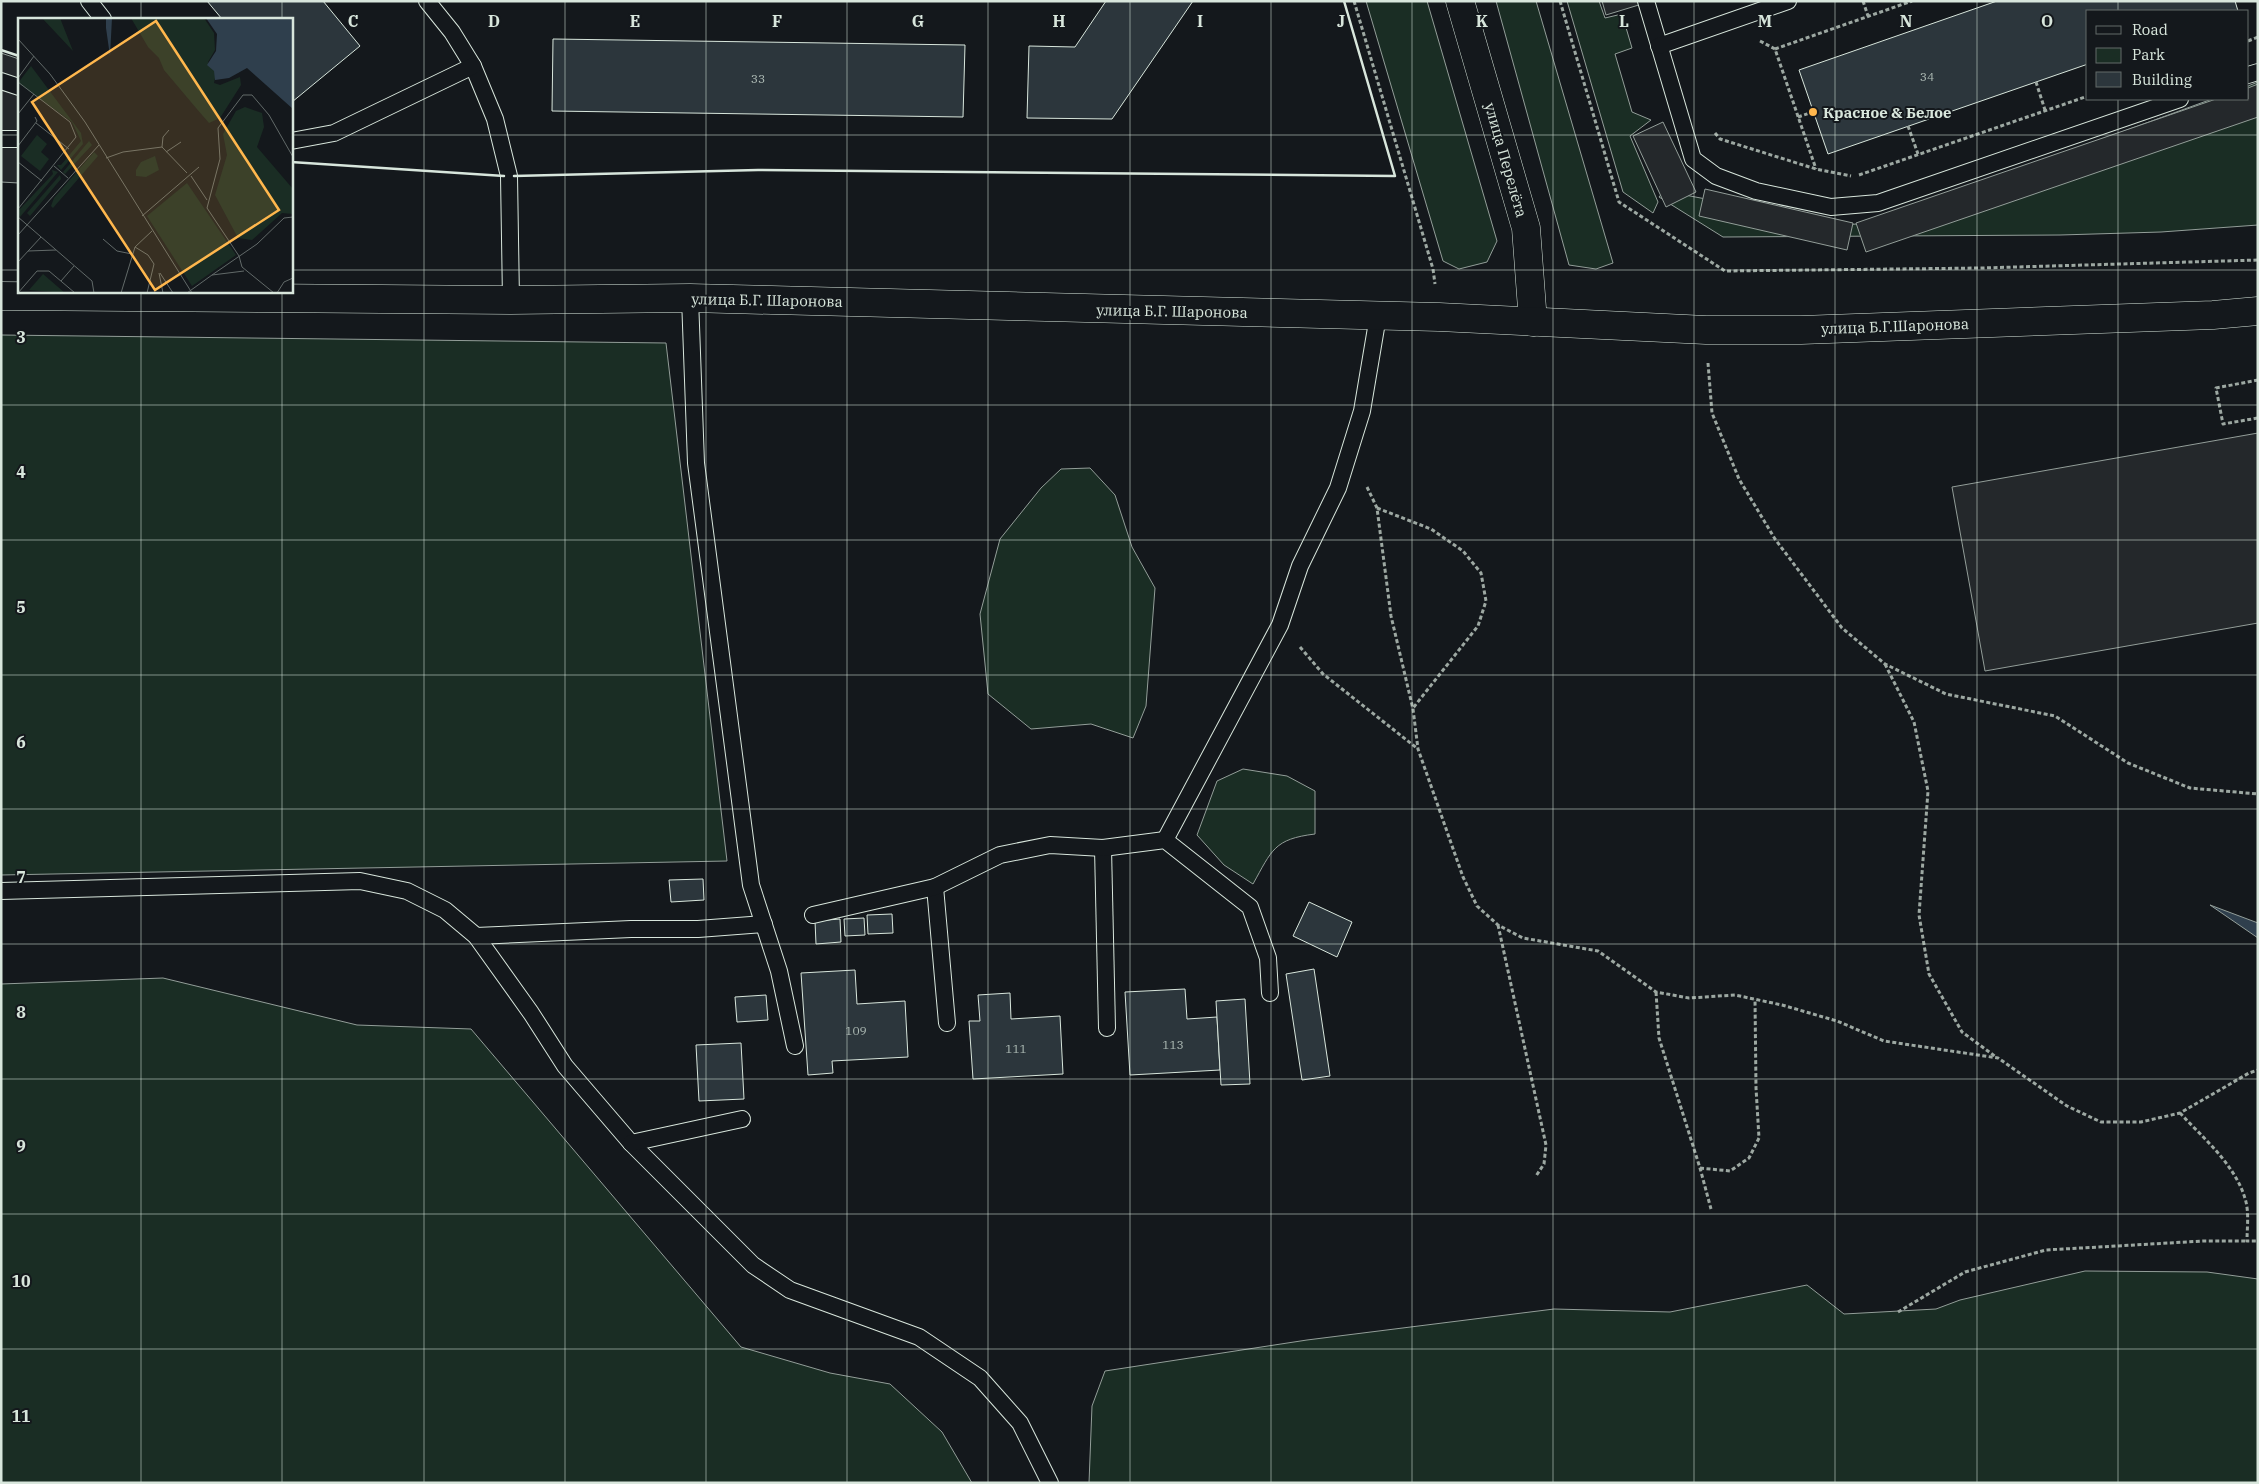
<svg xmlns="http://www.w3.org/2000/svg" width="2259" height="1484" font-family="'IBM Plex Serif',serif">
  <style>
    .green { fill: #1a2d24; stroke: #939e99 }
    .parking { fill: #24282b; stroke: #939e99 }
    .water { fill: #2f3f4d; stroke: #939e99 }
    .building { fill: #2c363c; stroke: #d8e6dc }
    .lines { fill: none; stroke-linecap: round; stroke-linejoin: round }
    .service-casing { stroke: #d8e6dc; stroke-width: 18 }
    .tertiary-casing { stroke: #d8e6dc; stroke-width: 29 }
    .secondary-casing { stroke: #d8e6dc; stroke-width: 29 }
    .path { stroke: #9da8a2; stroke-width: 3; stroke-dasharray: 4 2.5; stroke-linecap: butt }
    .service { stroke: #14181c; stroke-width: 16 }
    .tertiary { stroke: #14181c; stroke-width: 28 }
    .secondary { stroke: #14181c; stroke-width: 28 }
    .wall { stroke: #d8e6dc; stroke-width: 2.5 }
    .grid { fill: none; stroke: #d8e6dc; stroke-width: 1; stroke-opacity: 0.55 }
    .poi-dot { fill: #ffb74d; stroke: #14181c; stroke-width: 2 }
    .labels { text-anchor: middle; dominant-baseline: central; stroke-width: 4; stroke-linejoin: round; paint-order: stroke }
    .number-label { font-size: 12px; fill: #adbab4 }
    .poi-label { font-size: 15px; font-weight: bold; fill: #d8e6dc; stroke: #14181c; text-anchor: start }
    .street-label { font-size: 15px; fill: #d8e6dc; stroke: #14181c }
    .inset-road { fill: none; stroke: #626a69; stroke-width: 1 }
    .view { fill: #ffb74d; fill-opacity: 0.15; stroke: #ffb74d; stroke-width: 2.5 }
    .inset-edge { fill: none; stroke: #d8e6dc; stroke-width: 2.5 }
    .grid-label { font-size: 16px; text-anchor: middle; font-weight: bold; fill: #d8e6dc; stroke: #14181c; stroke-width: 4; stroke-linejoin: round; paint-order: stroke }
  </style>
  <rect width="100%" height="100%" fill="#14181c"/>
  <!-- green -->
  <g class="green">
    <path d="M1366,1H1427L1497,241L1487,262L1459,269L1443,261Z"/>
    <path d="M1496,1H1536L1613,263L1596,269L1569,265Z"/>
    <path d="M1567,1H1599L1605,18L1622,14L1632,48L1615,54L1632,112L1651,120L1630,136L1658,202L1653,213L1623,192Z"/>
    <path d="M2258,82V225L2161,232L2060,235L1723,237L1659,197L1664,191L1842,225L1872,223L2212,99H2248V86Z"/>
    <path d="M1,335L666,343L727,861L1,875Z"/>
    <path d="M1090,468L1115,495L1132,547L1155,588L1146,706L1133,738L1091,724L1031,729L988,694L980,614L1000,539L1041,488L1061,469Z"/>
    <path d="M1243,769L1287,776L1315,791V834C1274,839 1272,850 1253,884L1224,865L1197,835L1217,781Z"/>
    <path d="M163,978L357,1025L471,1029L741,1347L830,1373L890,1384L942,1432L972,1483H1V984Z"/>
    <path d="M2085,1271L2207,1272L2258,1279V1483H1089L1092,1406L1105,1371L1307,1340L1554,1309L1670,1312L1807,1285L1844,1314L1936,1309L1960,1300Z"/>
  </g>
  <!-- parking -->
  <g class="parking">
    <path d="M1602,1H1642V4L1606,15Z"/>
    <path d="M1,53L19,59V183L1,182Z"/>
    <path d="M2258,84V117L1866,252L1856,223L2216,99H2248V88Z"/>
    <path d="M1663,122L1696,192L1666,207L1633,136Z"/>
    <path d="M1705,189L1853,223L1847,250L1699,216Z"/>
    <path d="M2258,433V623L1985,671L1952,487Z"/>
  </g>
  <!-- water -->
  <path class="water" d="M2210,905L2258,923V938Z"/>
  <!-- building -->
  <g class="building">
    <path d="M207,1H323L360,46L292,102L291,19H222Z"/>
    <path d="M1106,1H1193L1112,119L1027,118L1029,46L1075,47Z"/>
    <path d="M1997,1H2235L2238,11H2088V64L1828,154L1799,70Z"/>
    <path d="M553,39L965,45L963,117L552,111Z"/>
    <path d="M703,879L704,900L671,902L669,880Z"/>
    <path d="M1309,902L1352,922L1337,957L1293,936Z"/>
    <path d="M892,914L893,933L868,934L867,915Z"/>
    <path d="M864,918L865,935L845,936L844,919Z"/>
    <path d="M840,919L841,942L816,944L815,921Z"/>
    <path d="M1314,969L1330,1076L1302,1080L1286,974Z"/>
    <path d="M855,970L857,1004L905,1001L908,1057L832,1061L833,1073L808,1075L801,973Z"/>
    <path d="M1185,989L1187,1019L1217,1017L1220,1070L1130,1075L1125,992Z"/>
    <path d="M1010,993L1011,1019L1060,1016L1063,1074L973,1079L969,1021H980L978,995Z"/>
    <path d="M766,995L768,1020L737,1022L735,997Z"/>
    <path d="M1245,999L1250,1084L1221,1085L1216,1001Z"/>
    <path d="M741,1043L744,1099L699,1101L696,1045Z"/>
  </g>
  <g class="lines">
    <!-- service casing -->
    <g class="service-casing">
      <g id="service">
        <path d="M89,1L103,19"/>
        <path d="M427,1L452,32L473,66L495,119L509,176L511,300"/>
        <path d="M1646,1L1693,159L1716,176L1756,191L1831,207L1878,203L2180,99"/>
        <path d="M1659,46L1788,1"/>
        <path d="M2248,75L2258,72"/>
        <path d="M1,81L19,87"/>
        <path d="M1,139H19"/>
        <path d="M291,141L334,133L473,66"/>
        <path d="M690,298L696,463L751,885L779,971L795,1046"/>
        <path d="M1165,840L1280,625L1300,566L1338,488L1362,411L1378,316"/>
        <path d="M1103,848L1107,1028"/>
        <path d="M935,887L947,1023"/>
        <path d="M1,891L360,881L407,891L445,910L476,936L531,1013L565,1066L631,1143L753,1265L790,1290L919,1337L980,1378L1020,1423L1050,1483"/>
        <path d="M813,915L935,887L1000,855L1050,845L1103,848L1165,840L1250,907L1268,958L1270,993"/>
        <path d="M476,936L631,929H698L764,924"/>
        <path d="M631,1143L742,1119"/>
      </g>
    </g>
    <!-- tertiary casing -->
    <g class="tertiary-casing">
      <path id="tertiary" d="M1460,1L1526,228L1533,322"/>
    </g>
    <!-- secondary casing -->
    <g class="secondary-casing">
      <path id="secondary" d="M1,296L511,300L690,298L1439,317L1706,330H1801L2213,315L2258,311"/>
    </g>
    <!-- path -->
    <g class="path">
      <path d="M1354,1L1433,269L1435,284"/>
      <path d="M1560,1L1619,202L1725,271L1981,268L2258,260"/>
      <path d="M1863,1L1868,16"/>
      <path d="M1760,41L1775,49L1816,169"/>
      <path d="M2248,41L2258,37"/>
      <path d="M1775,49L1912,1"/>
      <path d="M2036,82L2045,110"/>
      <path d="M1798,117L1813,112"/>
      <path d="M1908,126L1918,154"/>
      <path d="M1715,133L1720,139L1816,169L1851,176"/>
      <path d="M1859,175L2088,96"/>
      <path d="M1708,363L1712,413L1739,479L1775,539L1842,628L1885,664L1946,694L2055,716L2128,763L2190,788L2258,794"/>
      <path d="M2258,380L2216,388L2223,424L2258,418"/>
      <path d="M1367,487L1377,508L1391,616L1413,709L1418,749L1463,877L1477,906L1498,925L1523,938L1598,951L1656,992L1689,998L1735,995L1782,1005L1837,1021L1884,1041L1998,1058L2067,1106L2101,1122H2141L2180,1113L2249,1073L2258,1070"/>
      <path d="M1377,508L1431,529L1463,551L1481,573L1486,601L1478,626L1413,708"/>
      <path d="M1300,647L1323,674L1418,749"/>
      <path d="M1885,664L1914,722L1928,791L1919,915L1929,974L1962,1032L1996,1057"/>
      <path d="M1498,925L1546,1145L1544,1164L1536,1176"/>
      <path d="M1656,992L1659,1038L1700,1168L1711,1209"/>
      <path d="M2180,1113C2204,1139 2237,1166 2246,1202C2249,1214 2247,1229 2247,1241H2258"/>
      <path d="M1700,1168L1730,1171L1749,1158L1759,1138L1756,1088L1755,999"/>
      <path d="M1898,1312L1965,1272L2046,1250L2204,1241H2247"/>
    </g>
    <!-- service -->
    <use href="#service" class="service"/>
    <!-- tertiary -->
    <use href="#tertiary" class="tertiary"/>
    <!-- secondary -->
    <use href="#secondary" class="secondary"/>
    <!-- wall -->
    <g class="wall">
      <path d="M1,50L19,56"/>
      <path d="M291,162L504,176"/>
      <path d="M514,176L758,170L1395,176L1344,1"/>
    </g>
  </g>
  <!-- grid -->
  <path class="grid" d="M141,1V19M282,1V19M424,1V1483M565,1V1483M706,1V1483M847,1V1483M988,1V1483M1130,1V1483M1271,1V1483M1412,1V1483M1553,1V1483M1694,1V1483M1835,1V1483M1977,1V1483M2118,1V11M2118,99V1483M1,135H19M291,135H2258M1,270H19M291,270H2258M141,291V1483M282,291V1483M1,405H2258M1,540H2258M1,675H2258M1,809H2258M1,944H2258M1,1079H2258M1,1214H2258M1,1349H2258"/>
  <!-- markers -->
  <circle class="poi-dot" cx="1813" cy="112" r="5"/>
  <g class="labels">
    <!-- number labels -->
    <g class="number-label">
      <text x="1927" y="76">34</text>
      <text x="758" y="78">33</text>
      <text x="856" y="1030">109</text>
      <text x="1173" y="1044">113</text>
      <text x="1016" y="1048">111</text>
    </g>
    <!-- poi labels -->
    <g class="poi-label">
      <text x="1823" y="112">Красное &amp; Белое</text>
    </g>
    <!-- street labels -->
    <g class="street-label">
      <text transform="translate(1506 160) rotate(74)">улица Перелёта</text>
      <text transform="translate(767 300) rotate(1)">улица Б.Г. Шаронова</text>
      <text transform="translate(1172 311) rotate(1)">улица Б.Г. Шаронова</text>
      <text transform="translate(1895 326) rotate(-2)">улица Б.Г.Шаронова</text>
    </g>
  </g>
  <!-- overview -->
  <g transform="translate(18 18)">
    <rect width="275" height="275" fill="#14181c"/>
    <path d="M24,0H42L55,33ZM113,0H186L196,15L197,32L190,44L198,55L196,65L202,67L222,59L223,67L202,100L191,105L178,90L146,52L141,40L130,29ZM13,48L63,115L65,126L43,152L39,147H43L63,123L54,104L0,65ZM227,89L244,95L246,109L239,129L275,171V196L264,195L234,222L220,220L197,177L209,137L205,116L218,93ZM19,117L29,126L23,134L31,141L22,153L3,138ZM71,123L74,127L47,156L45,154ZM76,134L80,138L35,190L33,188L36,180ZM137,138L141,152L128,159L118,158V152L123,144ZM34,152L40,154L2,199L0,193L35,156ZM42,157L43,161L12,198L9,195ZM169,165L218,237L174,268L129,198ZM25,256L47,275L11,272Z" fill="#1a2d24"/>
    <path d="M88,0H94L92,38L88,10ZM188,0H275V91L229,50L211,60L197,62L196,53L189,47L198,33L199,16Z" fill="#2f3f4d"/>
    <path class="inset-road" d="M0,21L32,56L67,104L174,275M0,60L16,38M0,64L52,104L58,119L0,191M0,96L16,76M18,105L51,131M151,112L145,119L144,129L169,155M0,128L19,103L17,99M148,134L163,124M88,140L105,134L144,129M0,144L24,163M36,148L50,160M173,158L189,182M124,198L181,149M0,199L74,263L76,275M0,217L81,127M85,221L99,233L114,236M117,229L130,237L136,246L129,275M10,233L38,232M0,244L23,219M141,255L145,275M142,255L155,275M194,257L239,226L266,200L275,199M43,263L56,248M0,275L19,253H31L57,275M103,275L117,229L134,213M169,275L194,257L226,253M256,275L224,249L221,238L189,190L202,141L200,110L225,77H234L251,97L275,139M259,275L266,264L275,260"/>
    <path class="view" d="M138,3L261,192L137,272L14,84Z"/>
    <rect width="275" height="275" class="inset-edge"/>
  </g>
  <g class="grid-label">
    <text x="353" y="27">C</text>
    <text x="494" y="27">D</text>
    <text x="635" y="27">E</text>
    <text x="777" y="27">F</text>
    <text x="918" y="27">G</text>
    <text x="1059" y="27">H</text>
    <text x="1200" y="27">I</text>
    <text x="1341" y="27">J</text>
    <text x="1482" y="27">K</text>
    <text x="1624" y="27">L</text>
    <text x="1765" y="27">M</text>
    <text x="1906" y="27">N</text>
    <text x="2047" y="27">O</text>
    <text x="21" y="343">3</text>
    <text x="21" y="478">4</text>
    <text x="21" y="613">5</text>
    <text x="21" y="748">6</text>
    <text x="21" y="883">7</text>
    <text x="21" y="1018">8</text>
    <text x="21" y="1152">9</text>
    <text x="21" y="1287">10</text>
    <text x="21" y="1422">11</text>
  </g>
  <!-- border -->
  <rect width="2259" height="1484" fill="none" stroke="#d8e6dc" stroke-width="5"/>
  <!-- legend -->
  <rect x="2086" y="10" width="162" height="90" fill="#14181c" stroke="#626a69"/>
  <rect x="2096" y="26" width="25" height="8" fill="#14181c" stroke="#626a69"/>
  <text x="2132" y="35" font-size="15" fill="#d8e6dc">Road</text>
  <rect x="2096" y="48" width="25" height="15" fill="#1a2d24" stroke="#626a69"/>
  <text x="2132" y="60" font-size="15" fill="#d8e6dc">Park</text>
  <rect x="2096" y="72" width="25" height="15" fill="#2c363c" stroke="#626a69"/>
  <text x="2132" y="85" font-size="15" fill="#d8e6dc">Building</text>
</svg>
